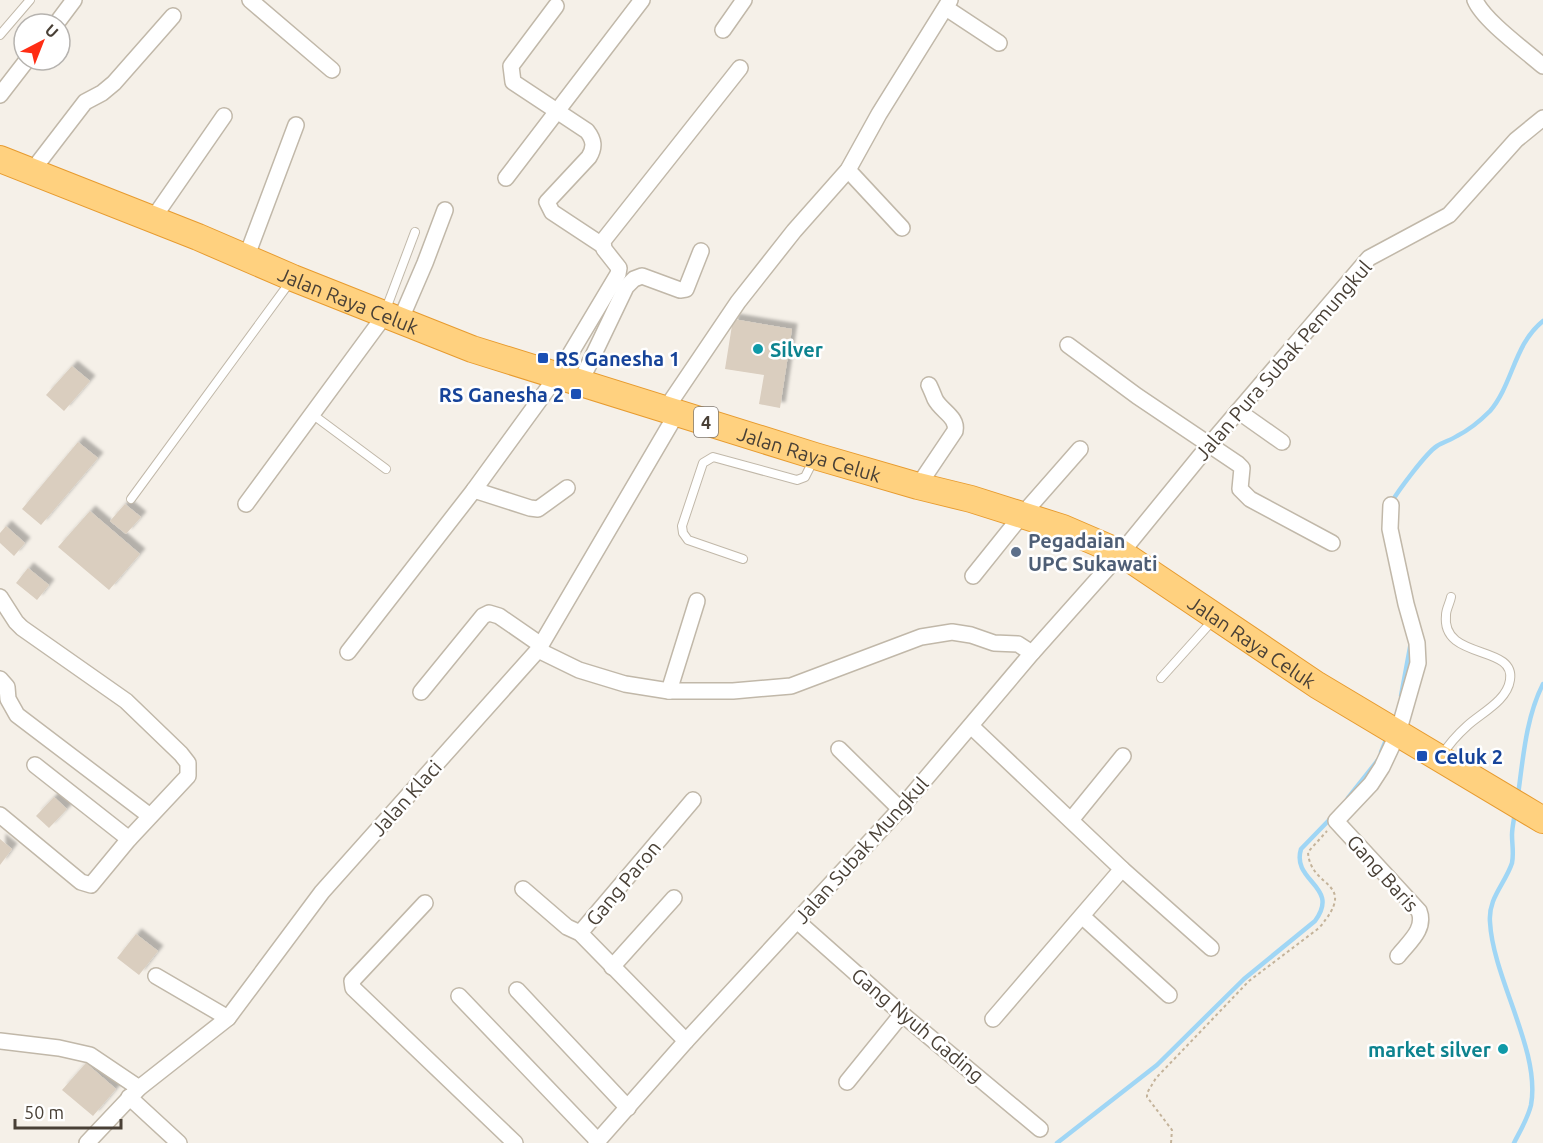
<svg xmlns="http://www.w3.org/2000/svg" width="1543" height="1143" font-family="Ubuntu,sans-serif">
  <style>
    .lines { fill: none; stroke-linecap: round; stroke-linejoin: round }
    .stream { stroke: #a0d6f5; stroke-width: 4.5 }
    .building { fill: #dacebf; filter: url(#shadow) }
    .service-casing { stroke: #c1b8a9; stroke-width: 10 }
    .minor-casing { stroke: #c1b8a9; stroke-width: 18 }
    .trunk-casing { stroke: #e79b2f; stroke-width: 28 }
    .path { stroke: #c4b39a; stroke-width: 2; stroke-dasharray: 3 3; stroke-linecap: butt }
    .service { stroke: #fff; stroke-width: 8 }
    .minor { stroke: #fff; stroke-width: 15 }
    .trunk { stroke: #ffd17f; stroke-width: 26 }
    .culture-dot { fill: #0f9aa8; stroke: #fff; stroke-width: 2 }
    .transit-dot { fill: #1a4fb4; stroke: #fff; stroke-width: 2 }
    .service-dot { fill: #5c6f8a; stroke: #fff; stroke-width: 2 }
    .labels { text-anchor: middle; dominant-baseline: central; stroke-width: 5; stroke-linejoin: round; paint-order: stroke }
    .shield { fill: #fff; stroke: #807972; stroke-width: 1.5 }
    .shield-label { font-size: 18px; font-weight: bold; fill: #494036 }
    .street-label { font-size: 20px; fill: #494036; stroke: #fff }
    .culture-label { font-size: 20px; font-weight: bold; fill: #0d838f; stroke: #fff; text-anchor: start }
    .transit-label { font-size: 20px; font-weight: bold; fill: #164399; stroke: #fff; text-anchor: start }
    .service-label { font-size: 20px; font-weight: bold; fill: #4e5e75; stroke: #fff; text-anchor: start }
  </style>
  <defs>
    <filter id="shadow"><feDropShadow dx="5.5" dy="-5.5" stdDeviation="1.5" flood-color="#0004"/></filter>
  </defs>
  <rect width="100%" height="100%" fill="#f5f0e8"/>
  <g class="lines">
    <!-- stream -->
    <g class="stream">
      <path d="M1391,503C1398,491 1426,453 1437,446C1443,442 1451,440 1457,436C1469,430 1481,420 1490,411C1513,384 1514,344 1543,321"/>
      <path d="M1401,696L1411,642"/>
      <path d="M1381,752L1388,735"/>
      <path d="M1518,795C1523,759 1526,717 1543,684"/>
      <path d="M1348,798L1378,760"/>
      <path d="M1057,1143L1157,1065L1244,979L1315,921C1341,886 1291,882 1301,849L1333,816"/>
      <path d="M1514,1143C1520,1131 1528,1118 1531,1105C1541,1051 1493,979 1490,922C1488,898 1505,884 1512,863C1514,853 1512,845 1512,835C1512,828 1514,820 1515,812"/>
    </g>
  </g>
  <!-- building -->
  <g class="building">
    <path d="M733,319L792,329L780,408L759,404L764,375L725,369Z"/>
    <path d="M72,366L90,381L64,411L46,395Z"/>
    <path d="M78,442L98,458L41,525L22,509Z"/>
    <path d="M125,504L141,517L126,534L110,521Z"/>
    <path d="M90,511L140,554L109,590L58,547Z"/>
    <path d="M6,526L25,543L14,556L0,543V533Z"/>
    <path d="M28,568L49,585L37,600L16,583Z"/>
    <path d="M54,797L67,809L49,828L36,816Z"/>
    <path d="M0,839L12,849L0,865Z"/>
    <path d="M136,934L158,951L139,975L117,958Z"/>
    <path d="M86,1063L116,1089L93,1116L62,1090Z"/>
  </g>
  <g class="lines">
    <!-- service casing -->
    <g class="service-casing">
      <g id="service">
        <path d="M0,35L30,0"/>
        <path d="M386,309L415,232"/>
        <path d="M312,414L386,469"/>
        <path d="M131,499L290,282"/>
        <path d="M743,559L688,540L683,533L682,526L703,463L713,457L797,480L805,477L814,459"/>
        <path d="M1161,678L1214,619"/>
        <path d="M1442,755C1449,744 1457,735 1467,726C1481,713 1507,701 1510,680C1516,644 1441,661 1446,615C1446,609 1450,603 1451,597"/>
      </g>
    </g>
    <!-- minor casing -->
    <g class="minor-casing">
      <g id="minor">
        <path d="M250,0L332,70"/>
        <path d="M1475,0C1483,20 1526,51 1543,66"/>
        <path d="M556,6L511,66L513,82L587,131C594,140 595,147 589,157L547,202L552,212L602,245"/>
        <path d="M946,8L999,43"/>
        <path d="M56,24L74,0"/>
        <path d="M723,30L744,0"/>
        <path d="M0,95L27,60"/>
        <path d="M848,170L902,228"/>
        <path d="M32,171L85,102L102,93L114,83L173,16"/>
        <path d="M506,178L642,0"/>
        <path d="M152,220L224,116"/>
        <path d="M246,258L296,125"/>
        <path d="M400,321L425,263L445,210"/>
        <path d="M1068,345L1137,396L1238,464L1242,468L1240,489L1250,499L1332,543"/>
        <path d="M580,383L626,287L634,279L642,276L680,290L686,289L701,251"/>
        <path d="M665,410L738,302L794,231L848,170L879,114L950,0"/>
        <path d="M1238,411L1282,442"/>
        <path d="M918,486L955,431C958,417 941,411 935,399C933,394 931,389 929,385"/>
        <path d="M474,490L530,508L538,509L567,488"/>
        <path d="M246,504L385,315"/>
        <path d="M1391,505L1390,529L1406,604L1417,643L1418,663L1398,733L1382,767L1371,784L1336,821L1419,911C1426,929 1409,942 1398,956"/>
        <path d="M973,576L1022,515L1080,449"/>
        <path d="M0,597L16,622L22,628L126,701L181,754L188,763V776L129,839L91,885L81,882L0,815"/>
        <path d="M538,650L579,670L625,684L669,691H733L791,686L921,637L952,632L971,635L994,643L1018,644L1032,653"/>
        <path d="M348,652L474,490L557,376L618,274L619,268L604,249L603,241L740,68"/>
        <path d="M0,679L7,687L8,699L17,715L150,816"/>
        <path d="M669,691L697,601"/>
        <path d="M421,692L483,616L489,613L499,616L541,645"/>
        <path d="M971,726L1122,869L1211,948"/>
        <path d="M839,749L900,809"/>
        <path d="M35,765L129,839"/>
        <path d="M1071,820L1123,756"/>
        <path d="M523,889L567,927L580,933L686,1041"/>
        <path d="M425,903L352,981L353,988L515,1143"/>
        <path d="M1083,917L1169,995"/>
        <path d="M797,921L902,1014L1040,1129"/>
        <path d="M580,933L693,800"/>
        <path d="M612,967L674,898"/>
        <path d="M156,976L228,1018"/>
        <path d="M517,990L628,1108"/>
        <path d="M459,996L598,1141"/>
        <path d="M993,1019L1122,869"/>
        <path d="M0,1041L59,1048L90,1055L139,1088"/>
        <path d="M847,1082L902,1014"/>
        <path d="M129,1097L179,1143"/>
        <path d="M87,1143L139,1088L228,1018L322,892L538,650L677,413"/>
        <path d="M596,1143L686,1041L900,809L1032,653L1121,553L1210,444L1369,258L1449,215L1516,140L1543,118"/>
      </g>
    </g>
    <!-- trunk casing -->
    <g class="trunk-casing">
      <g id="trunk">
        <path id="s1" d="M0,159L198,237L293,278L472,349L815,456L918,486L971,499L1063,528L1121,553L1317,685L1543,820"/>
      </g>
    </g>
    <!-- path -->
    <path class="path" d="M1171,1143L1172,1130L1147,1097V1093L1156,1078L1249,981L1319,928C1360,880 1310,890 1308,852L1327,831"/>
    <!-- service -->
    <use href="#service" class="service"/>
    <!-- minor -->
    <use href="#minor" class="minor"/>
    <!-- trunk -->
    <use href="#trunk" class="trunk"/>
  </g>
  <!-- markers -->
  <g class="culture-dot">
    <circle cx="758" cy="349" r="6"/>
    <circle cx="1503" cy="1049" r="6"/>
  </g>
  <g class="transit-dot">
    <rect x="537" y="352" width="12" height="12" rx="3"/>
    <rect x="570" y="388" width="12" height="12" rx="3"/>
    <rect x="1416" y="750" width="12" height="12" rx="3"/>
  </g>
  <circle class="service-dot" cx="1016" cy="552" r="6"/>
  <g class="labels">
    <!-- shield labels -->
    <rect class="shield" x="694" y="407" width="24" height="30" rx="4.5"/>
    <g class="shield-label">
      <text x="706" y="422">4</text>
    </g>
    <!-- street labels -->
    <g class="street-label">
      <text stroke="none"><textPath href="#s1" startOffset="376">Jalan Raya Celuk</textPath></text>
      <text transform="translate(1283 360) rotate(-49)">Jalan Pura Subak Pemungkul</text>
      <text stroke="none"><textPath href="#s1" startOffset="862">Jalan Raya Celuk</textPath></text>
      <text stroke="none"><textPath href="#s1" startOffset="1348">Jalan Raya Celuk</textPath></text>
      <text transform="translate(406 798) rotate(-48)">Jalan Klaci</text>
      <text transform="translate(861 850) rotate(-48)">Jalan Subak Mungkul</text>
      <text transform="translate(1383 873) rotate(48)">Gang Baris</text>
      <text transform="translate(623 883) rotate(-50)">Gang Paron</text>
      <text transform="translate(918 1025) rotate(40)">Gang Nyuh Gading</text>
    </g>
    <!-- culture labels -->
    <g class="culture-label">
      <text x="770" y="349">Silver</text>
      <text x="1491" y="1049" text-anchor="end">market silver</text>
    </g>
    <!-- transit labels -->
    <g class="transit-label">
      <text x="555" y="358">RS Ganesha 1</text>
      <text x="564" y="394" text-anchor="end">RS Ganesha 2</text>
      <text x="1434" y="756">Celuk 2</text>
    </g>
    <!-- service labels -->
    <g class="service-label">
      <text x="1028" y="540">Pegadaian<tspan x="1028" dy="23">UPC Sukawati</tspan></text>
    </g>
  </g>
  <!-- north arrow -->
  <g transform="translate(42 42) rotate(42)"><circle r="28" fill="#ffffff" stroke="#b6b3af" stroke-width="1.5"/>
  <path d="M0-4.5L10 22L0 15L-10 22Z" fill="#ff2d14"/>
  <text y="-9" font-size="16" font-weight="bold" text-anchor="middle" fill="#494036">U</text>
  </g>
  <!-- scale -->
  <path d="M15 1119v9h106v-9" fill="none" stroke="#494036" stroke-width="3"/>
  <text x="24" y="1119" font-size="18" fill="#494036" stroke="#ffffff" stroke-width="4.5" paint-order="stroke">50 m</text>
</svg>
